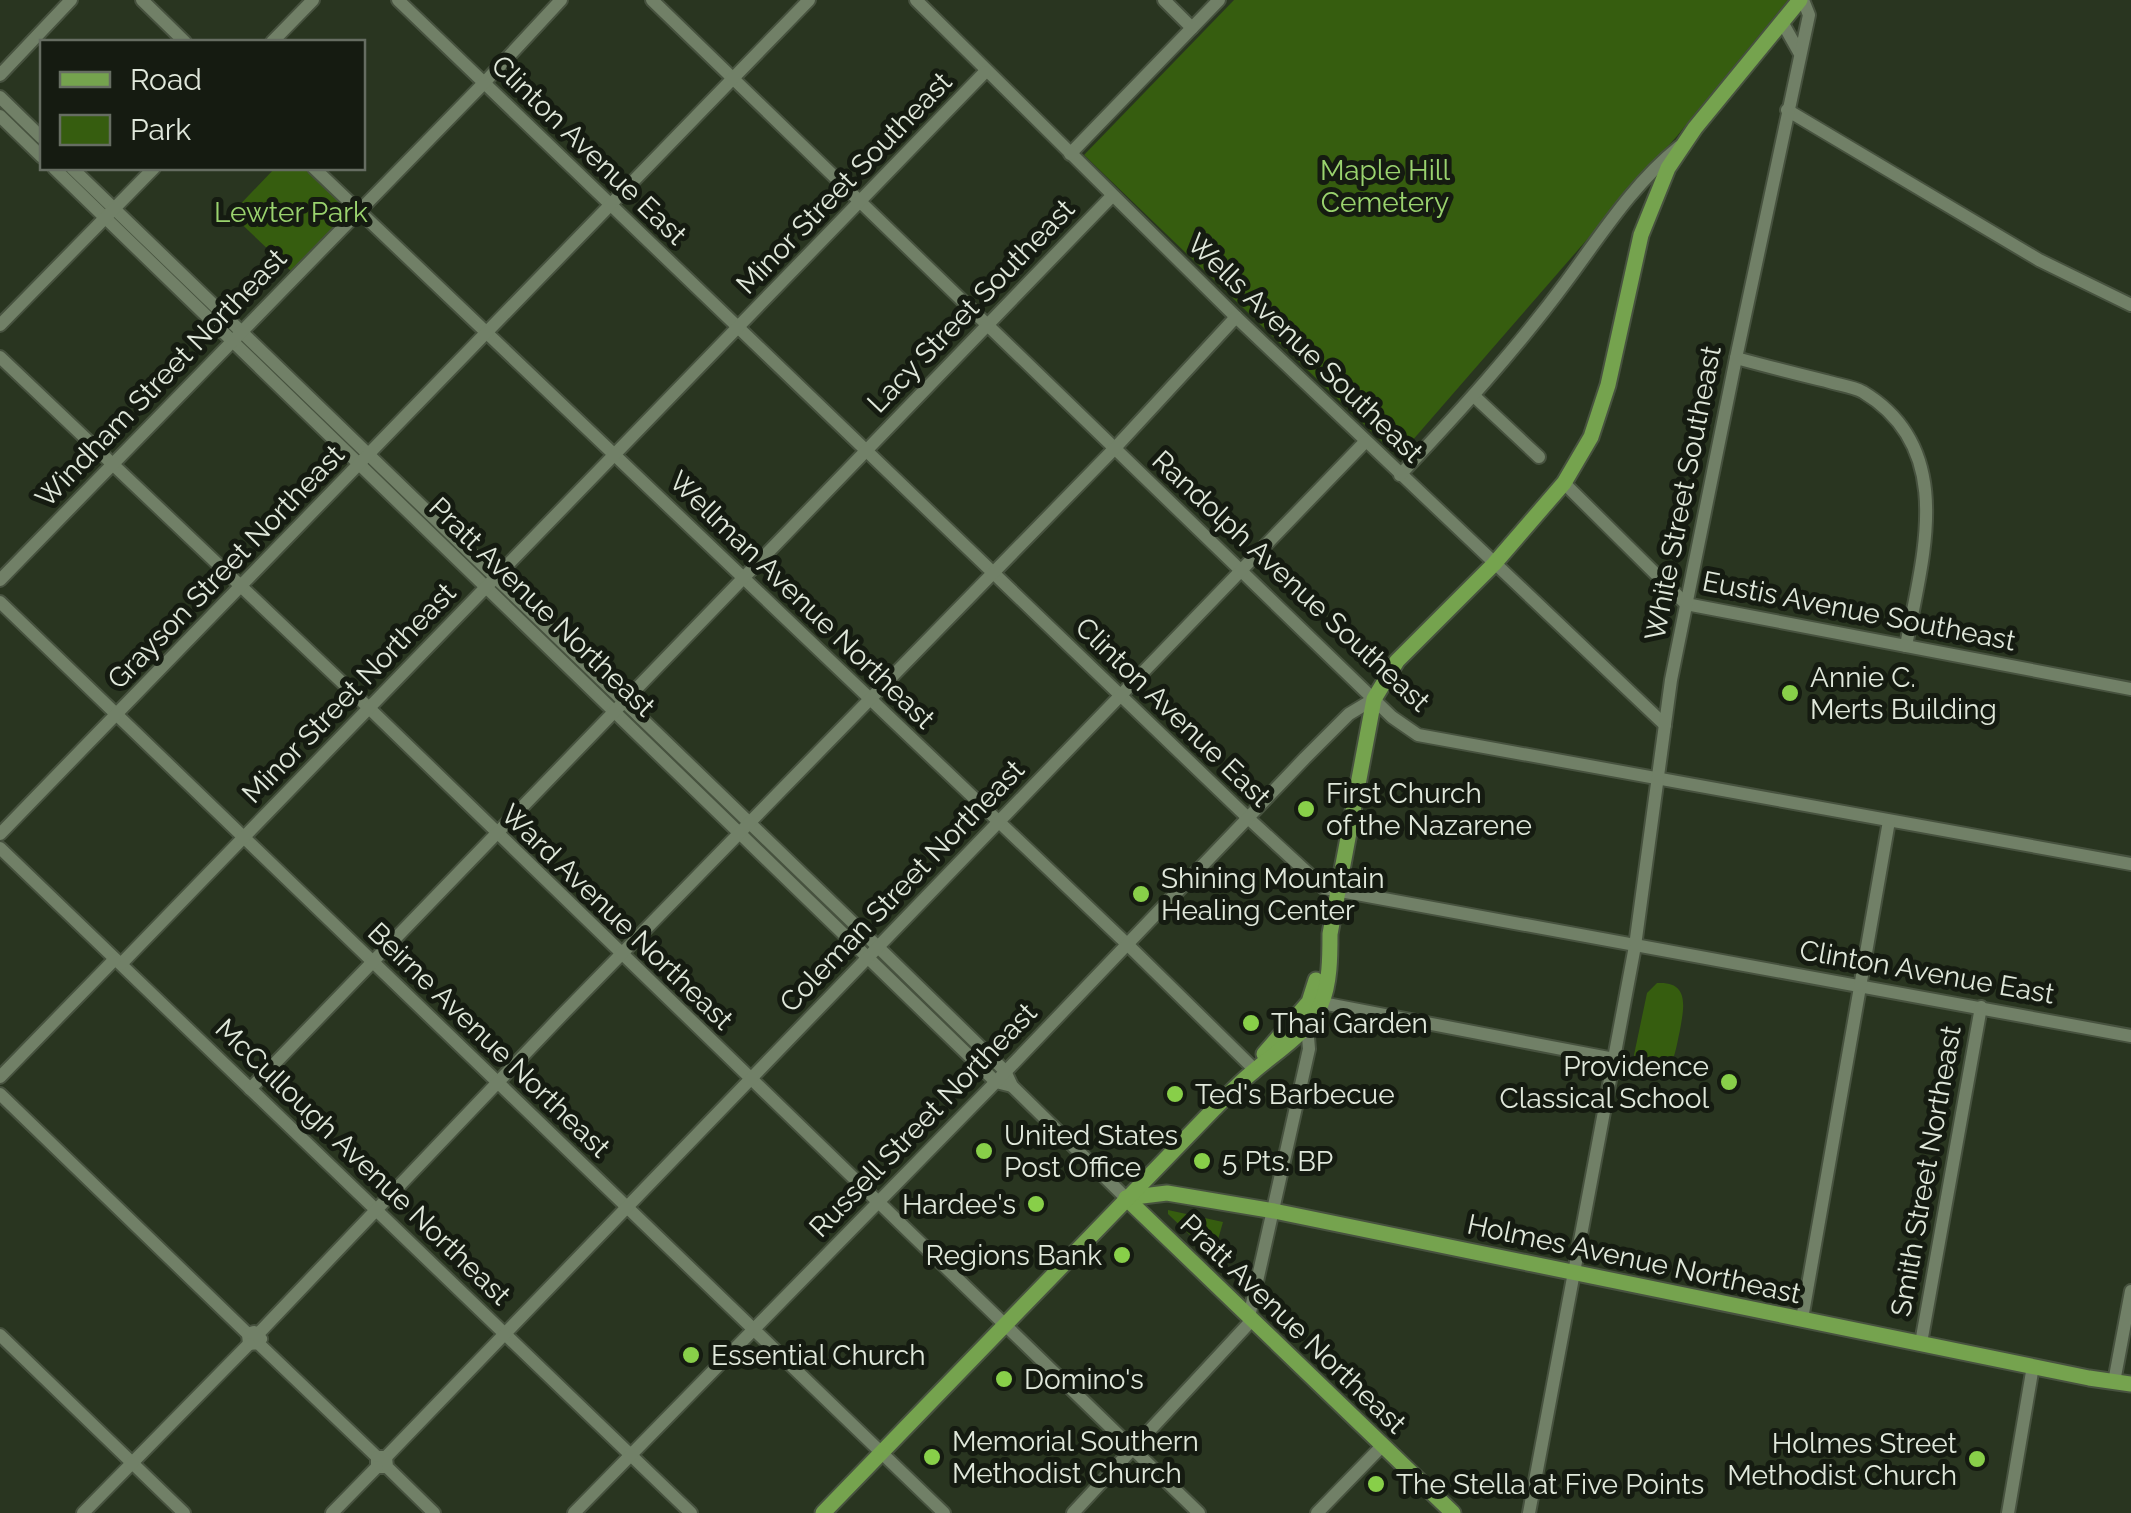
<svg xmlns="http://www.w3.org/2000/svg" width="2131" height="1513" font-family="Raleway,sans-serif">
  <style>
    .green { fill: #365d0f }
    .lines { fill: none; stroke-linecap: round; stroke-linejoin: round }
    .minor-casing { stroke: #47523f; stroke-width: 16 }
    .major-casing { stroke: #47523f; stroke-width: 19 }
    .minor { stroke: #718067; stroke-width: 12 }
    .major { stroke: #75a34e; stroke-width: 15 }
    .poi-dot { fill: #88cf49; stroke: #151b11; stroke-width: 4 }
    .labels { text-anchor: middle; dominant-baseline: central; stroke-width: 10; stroke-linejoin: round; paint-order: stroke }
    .street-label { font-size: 28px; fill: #e0e8db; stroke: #151b11 }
    .park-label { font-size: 28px; fill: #9ad36e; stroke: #151b11 }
    .poi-label { font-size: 28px; fill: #e0e8db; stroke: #151b11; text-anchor: start }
  </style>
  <rect width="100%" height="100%" fill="#293520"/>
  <!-- green -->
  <g class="green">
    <path d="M1234,0H1788L1677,136L1398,457L1084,155Z"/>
    <path d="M275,168H304L349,211L293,273L231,214Z"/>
    <path d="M1657,983C1690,981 1684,1007 1680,1030C1676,1048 1675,1062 1663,1076L1650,1077L1637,1068L1634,1055L1647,993Z"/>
    <path d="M1168,1210L1223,1222L1213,1257L1168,1214Z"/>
  </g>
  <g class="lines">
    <!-- minor casing -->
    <g class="minor-casing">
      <g id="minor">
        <path d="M142,0L185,42"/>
        <path d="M398,0L1248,818L1324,888L2131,1036"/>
        <path d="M652,0L1392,717L1418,735L2131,864"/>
        <path d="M916,0L1236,317L1665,725"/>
        <path d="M1164,0L1192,28"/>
        <path d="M1782,22L1799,52"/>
        <path d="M272,42L313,0"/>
        <path d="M0,75L71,0"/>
        <path d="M0,97L42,138"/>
        <path d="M1787,110L2039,260L2131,305"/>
        <path d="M0,116L42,157"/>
        <path d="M1070,154L1219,0"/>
        <path d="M54,168L996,1082L1012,1086"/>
        <path d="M72,168L878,947L1005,1071L1012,1086L1126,1198"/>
        <path d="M314,168L1127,944L1255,1070"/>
        <path d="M0,325L154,168"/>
        <path d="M0,357L369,708L1199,1513"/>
        <path d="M1736,358C1766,366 1796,374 1826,381C1838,385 1852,386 1863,392C1958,449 1922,558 1906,646"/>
        <path d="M1474,396L1539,457"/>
        <path d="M1400,475C1458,413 1515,351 1566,282C1601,235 1633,184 1679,147"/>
        <path d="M1564,483L1686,604L2131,689"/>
        <path d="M0,580L484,83L561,0"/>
        <path d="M0,602L944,1513"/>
        <path d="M0,834L809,0"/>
        <path d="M0,848L691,1513"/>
        <path d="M121,964L985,72"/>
        <path d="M1322,1003L1614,1059"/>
        <path d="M0,1077L115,959"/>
        <path d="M250,1089L1112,196"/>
        <path d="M0,1094L248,1334"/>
        <path d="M1249,1317L1309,1049L1308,1037L1301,1029"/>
        <path d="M1802,1319L1889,821"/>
        <path d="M258,1334L560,1017L1115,448L1236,317"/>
        <path d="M0,1335L184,1513"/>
        <path d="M258,1343L261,1339L254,1332L248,1334L249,1344L258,1343L377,1457"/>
        <path d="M1921,1343L1981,1007"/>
        <path d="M2114,1382L2131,1291"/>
        <path d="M386,1457L1365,442"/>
        <path d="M387,1467H377V1457H386L387,1467L434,1513"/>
        <path d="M83,1513L249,1344"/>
        <path d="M332,1513L377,1467"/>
        <path d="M574,1513L990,1088L1305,758L1349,714L1374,699"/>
        <path d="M1073,1513L1252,1320"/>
        <path d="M1317,1513L1383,1445"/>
        <path d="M1529,1513L1635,946L1671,680L1736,358L1809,15L1803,0"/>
        <path d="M2008,1513L2033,1366"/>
      </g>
    </g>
    <!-- major casing -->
    <g class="major-casing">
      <g id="major">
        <path d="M1264,1054L1309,1002L1316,980"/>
        <path d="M1126,1198L1167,1193L1274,1211L2089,1378L2131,1384"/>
        <path d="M1126,1198L1453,1513"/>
        <path d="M823,1513L1214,1109C1227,1096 1240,1082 1254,1071C1276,1052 1309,1032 1321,1004C1330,984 1330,956 1330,934L1374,699L1397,661L1494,564L1564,483L1591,437L1608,385L1641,235L1668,168L1695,128L1800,0"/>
      </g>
    </g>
    <!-- minor -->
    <use href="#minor" class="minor"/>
    <!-- major -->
    <use href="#major" class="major"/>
  </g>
  <!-- markers -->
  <g class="poi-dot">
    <circle cx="1790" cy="693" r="10"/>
    <circle cx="1306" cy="809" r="10"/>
    <circle cx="1141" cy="894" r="10"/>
    <circle cx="1251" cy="1023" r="10"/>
    <circle cx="1729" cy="1082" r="10"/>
    <circle cx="1175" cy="1094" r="10"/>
    <circle cx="984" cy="1151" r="10"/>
    <circle cx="1202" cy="1161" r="10"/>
    <circle cx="1036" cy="1204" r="10"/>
    <circle cx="1122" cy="1255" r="10"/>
    <circle cx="691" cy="1355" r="10"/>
    <circle cx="1004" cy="1379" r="10"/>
    <circle cx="932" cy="1457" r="10"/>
    <circle cx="1977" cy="1459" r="10"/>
    <circle cx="1376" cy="1484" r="10"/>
  </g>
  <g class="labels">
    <!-- street labels -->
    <g class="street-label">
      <text transform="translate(589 150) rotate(44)">Clinton Avenue East</text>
      <text transform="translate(844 183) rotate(-46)">Minor Street Southeast</text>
      <text transform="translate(971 306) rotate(-46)">Lacy Street Southeast</text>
      <text transform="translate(1305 348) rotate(44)">Wells Avenue Southeast</text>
      <text transform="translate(161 378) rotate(-46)">Windham Street Northeast</text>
      <text transform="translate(1683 493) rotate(-79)">White Street Southeast</text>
      <text transform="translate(226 567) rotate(-46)">Grayson Street Northeast</text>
      <text transform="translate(1291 581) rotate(43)">Randolph Avenue Southeast</text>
      <text transform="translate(802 600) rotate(44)">Wellman Avenue Northeast</text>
      <text transform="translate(542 607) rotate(44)">Pratt Avenue Northeast</text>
      <text transform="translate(1859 611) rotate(11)">Eustis Avenue Southeast</text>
      <text transform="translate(349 693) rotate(-46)">Minor Street Northeast</text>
      <text transform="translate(1173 712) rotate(44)">Clinton Avenue East</text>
      <text transform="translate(902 886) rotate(-46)">Coleman Street Northeast</text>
      <text transform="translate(617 917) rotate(44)">Ward Avenue Northeast</text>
      <text transform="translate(1927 972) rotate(10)">Clinton Avenue East</text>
      <text transform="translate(489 1040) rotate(44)">Beirne Avenue Northeast</text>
      <text transform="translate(923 1120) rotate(-46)">Russell Street Northeast</text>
      <text transform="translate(363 1162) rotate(44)">McCullough Avenue Northeast</text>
      <text transform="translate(1926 1171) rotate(-80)">Smith Street Northeast</text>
      <text transform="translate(1634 1259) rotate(12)">Holmes Avenue Northeast</text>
      <text transform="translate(1293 1324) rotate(44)">Pratt Avenue Northeast</text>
    </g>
    <!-- park labels -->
    <g class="park-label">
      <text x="1385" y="170">Maple Hill<tspan x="1385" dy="32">Cemetery</tspan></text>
      <text x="291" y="212">Lewter Park</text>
    </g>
    <!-- poi labels -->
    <g class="poi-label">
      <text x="1810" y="677">Annie C.<tspan x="1810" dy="32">Merts Building</tspan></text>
      <text x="1326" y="793">First Church<tspan x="1326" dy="32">of the Nazarene</tspan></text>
      <text x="1161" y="878">Shining Mountain<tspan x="1161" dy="32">Healing Center</tspan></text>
      <text x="1271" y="1023">Thai Garden</text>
      <text x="1709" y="1066" text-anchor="end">Providence<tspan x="1709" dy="32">Classical School</tspan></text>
      <text x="1195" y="1094">Ted's Barbecue</text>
      <text x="1004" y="1135">United States<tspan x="1004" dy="32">Post Office</tspan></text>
      <text x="1222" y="1161">5 Pts. BP</text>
      <text x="1016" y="1204" text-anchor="end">Hardee's</text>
      <text x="1102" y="1255" text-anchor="end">Regions Bank</text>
      <text x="711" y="1355">Essential Church</text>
      <text x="1024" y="1379">Domino's</text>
      <text x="952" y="1441">Memorial Southern<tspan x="952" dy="32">Methodist Church</tspan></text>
      <text x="1957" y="1443" text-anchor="end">Holmes Street<tspan x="1957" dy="32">Methodist Church</tspan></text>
      <text x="1396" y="1484">The Stella at Five Points</text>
    </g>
  </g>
  <!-- legend -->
  <rect x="40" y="40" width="325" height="130" fill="#151b11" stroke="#666d62" stroke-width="2.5"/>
  <rect x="60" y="72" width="50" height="15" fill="#75a34e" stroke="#666d62" stroke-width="2.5"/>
  <text x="130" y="90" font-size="30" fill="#e0e8db">Road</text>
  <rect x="60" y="115" width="50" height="30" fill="#365d0f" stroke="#666d62" stroke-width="2.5"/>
  <text x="130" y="140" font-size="30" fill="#e0e8db">Park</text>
</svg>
